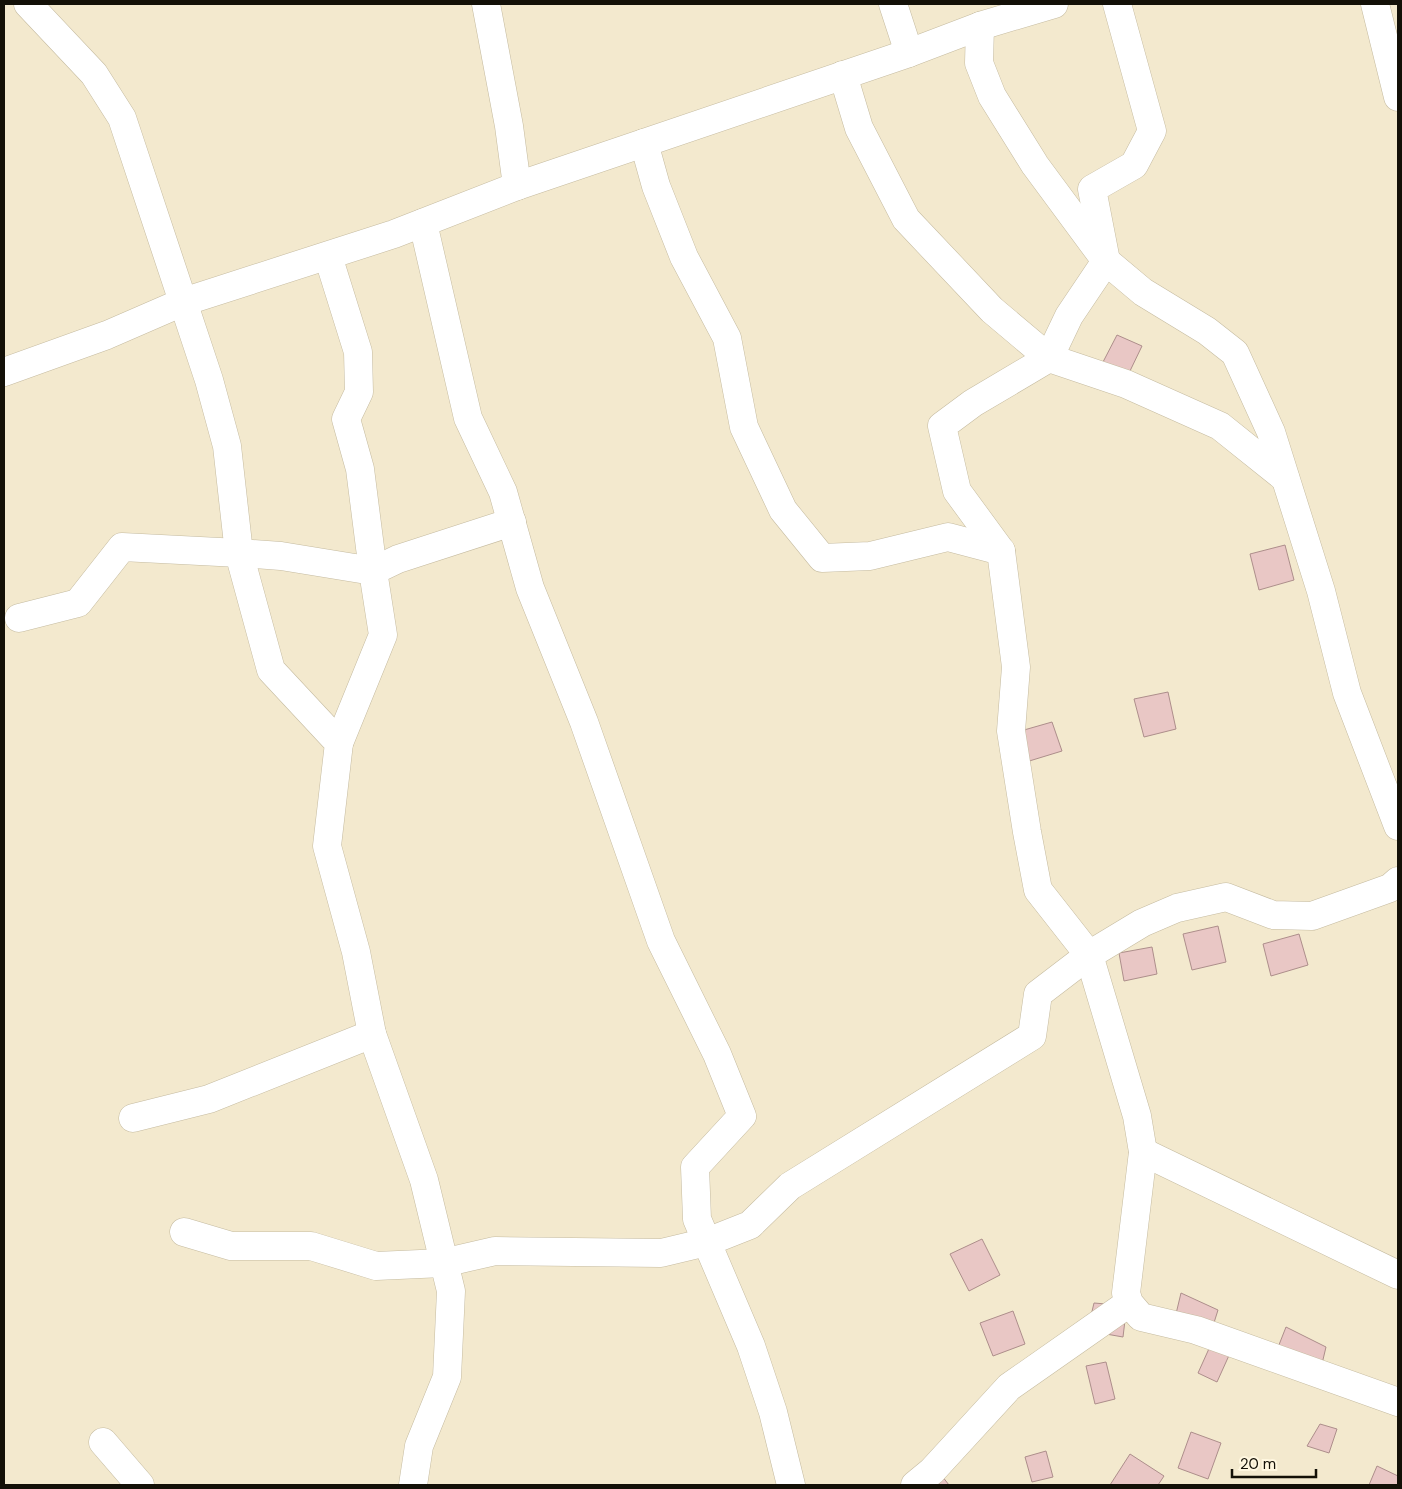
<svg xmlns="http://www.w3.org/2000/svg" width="1402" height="1489" font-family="'DM Sans',sans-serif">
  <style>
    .building { fill: #e9c7c5; stroke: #ad8e8b }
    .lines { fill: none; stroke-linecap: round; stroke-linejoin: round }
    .street-casing { stroke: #c5bba0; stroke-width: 29 }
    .street { stroke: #fff; stroke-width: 28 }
  </style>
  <rect width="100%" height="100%" fill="#f3e9ce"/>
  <!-- building -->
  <g class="building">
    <path d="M1117,335L1142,346L1129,373L1103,362Z"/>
    <path d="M1285,545L1294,580L1259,590L1250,554Z"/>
    <path d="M1168,692L1176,729L1144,737L1134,699Z"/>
    <path d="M1052,722L1062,751L1026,762L1017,732Z"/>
    <path d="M1218,926L1226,962L1192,970L1183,934Z"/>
    <path d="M1299,934L1308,965L1271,976L1263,944Z"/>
    <path d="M1152,947L1157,974L1124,981L1119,953Z"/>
    <path d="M982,1239L1000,1275L969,1291L950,1254Z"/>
    <path d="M1181,1293L1218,1310L1212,1329L1175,1318Z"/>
    <path d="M1094,1303L1118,1305L1089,1324Z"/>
    <path d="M1013,1311L1025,1344L993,1356L980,1323Z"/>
    <path d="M1126,1312L1123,1337L1106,1334Z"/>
    <path d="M1286,1327L1326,1347L1321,1368L1275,1355Z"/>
    <path d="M1212,1342L1231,1351L1217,1382L1198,1373Z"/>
    <path d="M1106,1362L1115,1399L1095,1404L1086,1366Z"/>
    <path d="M1320,1424L1337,1429L1329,1453L1307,1446Z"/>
    <path d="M1191,1432L1221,1443L1208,1479L1178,1468Z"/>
    <path d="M1046,1451L1053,1477L1032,1482L1025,1457Z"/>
    <path d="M1130,1454L1164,1476L1158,1485H1110Z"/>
    <path d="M1377,1466L1398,1476V1485H1369Z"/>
    <path d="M942,1476L949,1485H929Z"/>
  </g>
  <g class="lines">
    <!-- street casing -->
    <g class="street-casing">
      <g id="street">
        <path d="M28,4L94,74L122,118L209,380L227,446L239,553L281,556L373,571L360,469L346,419L359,392L358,352L328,256"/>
        <path d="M486,4L509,126L517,186"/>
        <path d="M893,4L909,53"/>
        <path d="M1375,4L1398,97"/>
        <path d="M980,26L979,63L992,96L1035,165L1106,261L1143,292L1207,331L1235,353L1271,432L1321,591L1347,693L1398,826"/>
        <path d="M843,75L859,128L906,219L992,310L1049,358L1126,384L1220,426L1285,478"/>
        <path d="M644,143L656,186L684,257L727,338L744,427L783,510L822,558L870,556L948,537L1001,551L1016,667L1011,731L1027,832L1038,890L1089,955L1137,1116L1143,1152L1126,1293L1129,1303L1141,1317L1196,1330L1398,1402"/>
        <path d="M423,223L468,418L503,492L530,588L584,722L661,941L717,1054L742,1116L695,1167L697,1219L751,1346L773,1412L791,1485"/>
        <path d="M4,372L107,335L183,302L394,234L517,186L909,53L980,26L1054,4"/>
        <path d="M1001,551L957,491L942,426L973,403L1049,358L1069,316L1106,261L1092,189L1134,165L1152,131L1117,4"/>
        <path d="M19,618L78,603L122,547L239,553L271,670L339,743L327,846L356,952L372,1034"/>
        <path d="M339,743L383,635L373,571L398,559L512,522"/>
        <path d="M133,1118L209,1099L372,1034L424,1180L451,1291L447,1377L419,1446L413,1485"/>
        <path d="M1143,1152L1398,1275"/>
        <path d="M184,1232L231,1246H311L376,1266L443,1263L495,1251L661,1253L707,1242L750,1225L790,1186L1032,1036L1038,994L1089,955L1142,923L1177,908L1226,897L1273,915L1312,916L1390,888L1398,881"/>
        <path d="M103,1442L140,1485"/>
        <path d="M915,1485L932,1471L1009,1387L1129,1303"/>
      </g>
    </g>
    <!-- street -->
    <use href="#street" class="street"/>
  </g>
  <!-- border -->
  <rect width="1402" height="1489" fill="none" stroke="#131007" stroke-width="10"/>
  <!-- scale -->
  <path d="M1232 1469v8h84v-8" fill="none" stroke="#131007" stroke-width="2.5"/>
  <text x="1240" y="1469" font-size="15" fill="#131007" stroke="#fff7e0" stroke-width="4" paint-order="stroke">20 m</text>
</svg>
